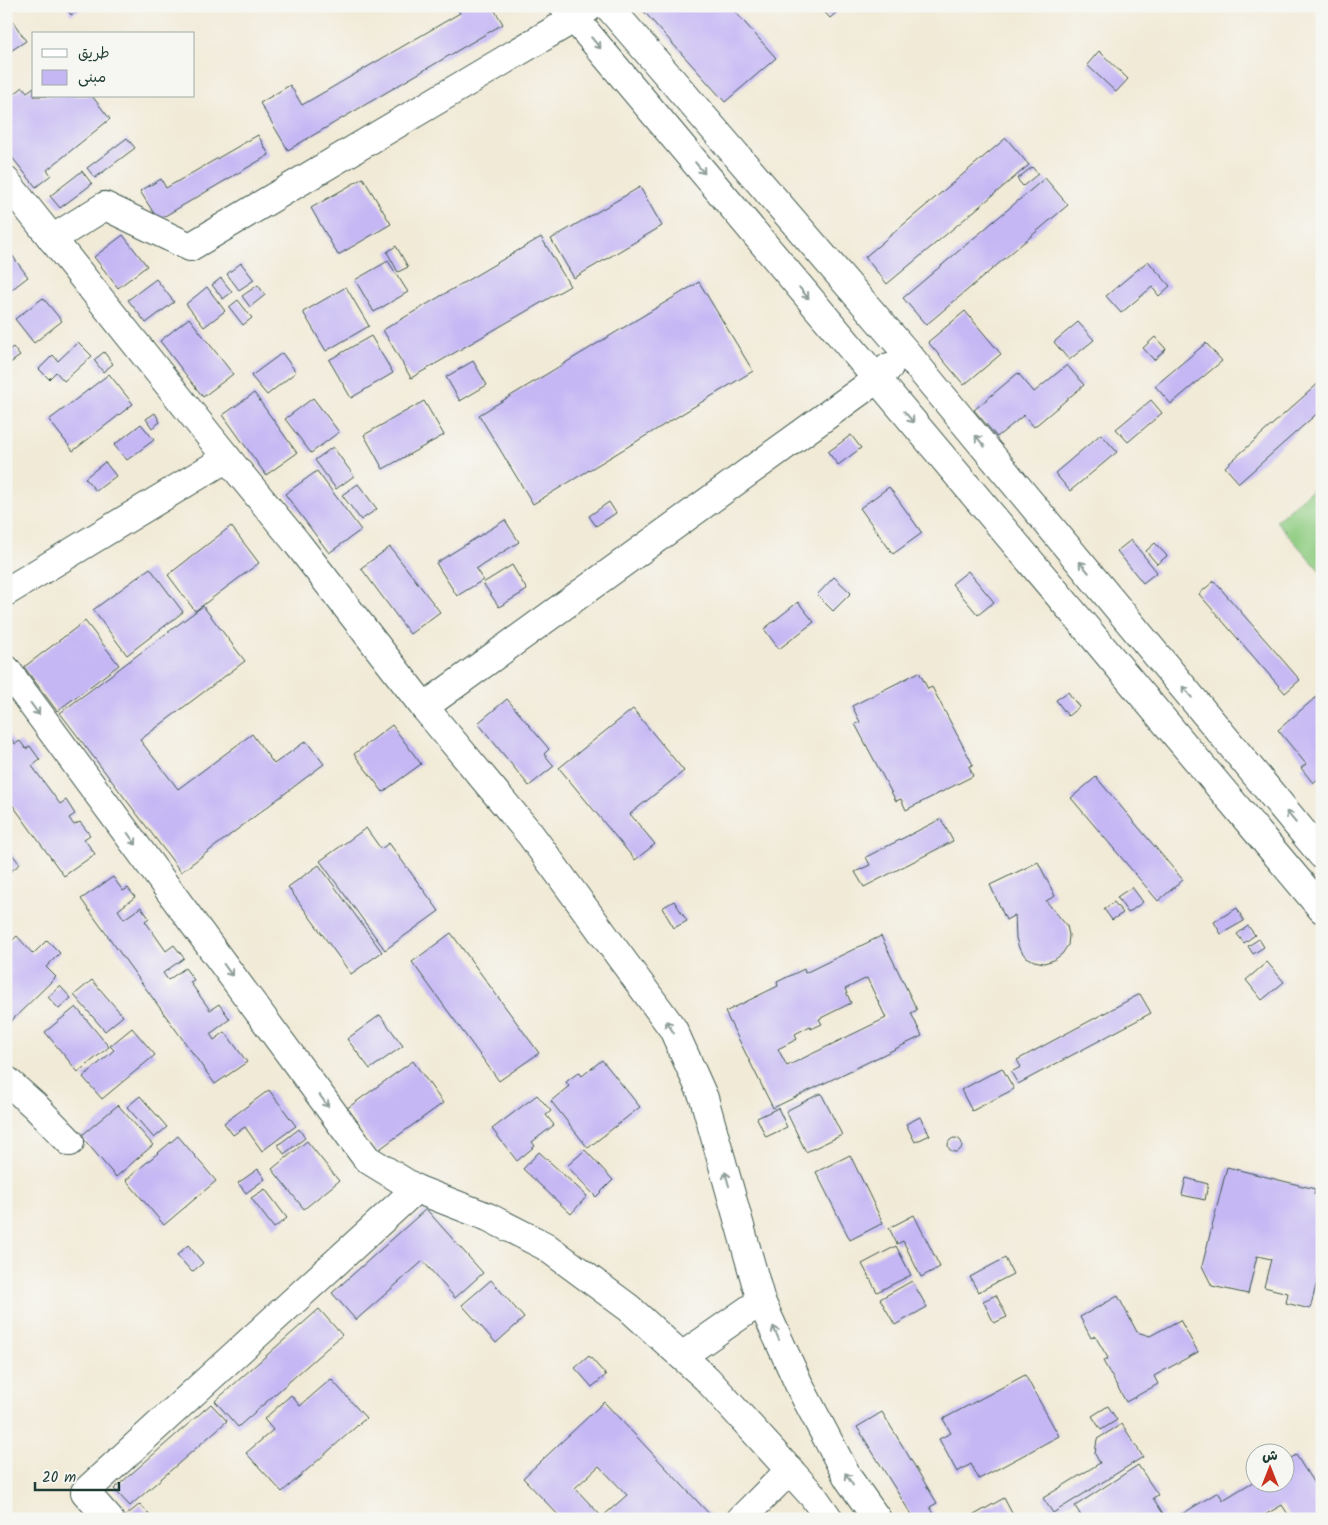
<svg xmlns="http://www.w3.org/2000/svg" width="1328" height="1525" font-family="Kalam,'Playpen Sans Arabic',sans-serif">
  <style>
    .green { fill: #92ce84; stroke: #58865c }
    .building { fill: #c5b7f4; fill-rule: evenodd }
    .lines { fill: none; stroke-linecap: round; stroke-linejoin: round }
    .minor-casing { stroke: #3e574c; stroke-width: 30 }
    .minor { stroke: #fff; stroke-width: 28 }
    .oneway { stroke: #8f9e9a }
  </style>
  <rect width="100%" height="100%" fill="#f6f6f2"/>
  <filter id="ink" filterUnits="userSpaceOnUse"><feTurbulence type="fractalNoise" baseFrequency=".02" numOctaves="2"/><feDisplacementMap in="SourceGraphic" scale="10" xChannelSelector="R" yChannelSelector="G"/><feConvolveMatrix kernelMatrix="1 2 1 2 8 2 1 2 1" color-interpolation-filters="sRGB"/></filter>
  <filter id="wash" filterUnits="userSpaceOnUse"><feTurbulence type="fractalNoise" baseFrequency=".0096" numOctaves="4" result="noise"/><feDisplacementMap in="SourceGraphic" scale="20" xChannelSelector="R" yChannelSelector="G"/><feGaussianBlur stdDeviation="1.12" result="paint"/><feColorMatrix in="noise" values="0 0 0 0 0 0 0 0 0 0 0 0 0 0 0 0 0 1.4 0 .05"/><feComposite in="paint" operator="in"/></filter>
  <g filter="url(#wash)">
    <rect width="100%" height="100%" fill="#f1ead7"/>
    <!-- green -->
    <path class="green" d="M1322,481V573L1276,521Z"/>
    <g id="blocks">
      <!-- building -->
      <g class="building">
        <path d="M66,6H85L71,15Z"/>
        <path d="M455,6H492L503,24L288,150L260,103L290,85L302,105L460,13Z"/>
        <path d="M639,6H730L776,58L725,102Z"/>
        <path d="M819,6H834L838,11L830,18Z"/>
        <path d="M6,11L26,41L6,54Z"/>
        <path d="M1099,51L1128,79L1116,92L1087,65Z"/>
        <path d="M23,87L27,92L34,87V96H92L110,119L47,170L51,175L36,187L6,150V97L8,99Z"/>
        <path d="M258,135L269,155L158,220L140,191L161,179L166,188Z"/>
        <path d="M127,138L135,148L95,178L87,168Z"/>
        <path d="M1006,138L1029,165L887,284L865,257Z"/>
        <path d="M1032,167L1038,174L1023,186L1017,179Z"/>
        <path d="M82,171L92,184L60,208L50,196Z"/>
        <path d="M363,178L391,224L338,255L311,208Z"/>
        <path d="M1045,178L1068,205L926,325L903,298Z"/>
        <path d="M640,187L662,226L574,278L551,239Z"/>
        <path d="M123,235L147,266L118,288L94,257Z"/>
        <path d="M541,237L570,286L411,378L383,330Z"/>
        <path d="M396,246L408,267L398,272L387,252Z"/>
        <path d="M6,247L28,277L6,294Z"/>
        <path d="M388,261L408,292L374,312L355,280Z"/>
        <path d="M1148,261L1170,286L1159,296L1152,287L1121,313L1106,296Z"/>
        <path d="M241,263L254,280L239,290L227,274Z"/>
        <path d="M221,278L232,292L223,299L212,285Z"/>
        <path d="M156,279L174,302L146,323L128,300Z"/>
        <path d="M699,282L753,371L533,504L479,415Z"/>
        <path d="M258,285L265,295L250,307L242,296Z"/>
        <path d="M207,287L225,311L204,327L186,304Z"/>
        <path d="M346,287L369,326L326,351L303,312Z"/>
        <path d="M43,298L62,321L34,343L15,319Z"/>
        <path d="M238,300L252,318L243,325L229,307Z"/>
        <path d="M965,311L1001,354L964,385L928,342Z"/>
        <path d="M189,318L233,374L203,397L160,341Z"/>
        <path d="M1078,322L1094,340L1069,360L1054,342Z"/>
        <path d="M371,336L393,373L351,398L329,360Z"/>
        <path d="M1155,337L1166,349L1154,360L1143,348Z"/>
        <path d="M78,342L92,356L64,381L56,372L49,379L39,369L53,355L58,361Z"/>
        <path d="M1206,343L1222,361L1171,404L1155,386Z"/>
        <path d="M13,347L20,356L6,366V352Z"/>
        <path d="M104,352L113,364L103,372L94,360Z"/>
        <path d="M282,353L296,372L267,395L251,376Z"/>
        <path d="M473,361L487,385L460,401L446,377Z"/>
        <path d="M1067,365L1084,385L1034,427L1024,415L997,437L974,410L1018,373L1034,392Z"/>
        <path d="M109,374L133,404L73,451L49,420Z"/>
        <path d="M1322,380V409L1239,483L1225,467Z"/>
        <path d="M254,393L297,453L266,475L223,415Z"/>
        <path d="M313,398L339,432L311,453L285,419Z"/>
        <path d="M1151,400L1162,413L1128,442L1116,429Z"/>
        <path d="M424,401L444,435L383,469L364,435Z"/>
        <path d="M155,413L160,422L152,428L146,419Z"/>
        <path d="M141,424L154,440L127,460L114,445Z"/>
        <path d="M1101,434L1117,452L1070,491L1055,473Z"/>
        <path d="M851,435L861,448L838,465L828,452Z"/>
        <path d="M333,447L354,476L336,489L315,460Z"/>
        <path d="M105,462L116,476L96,491L85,478Z"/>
        <path d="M317,471L361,530L329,553L285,494Z"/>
        <path d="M358,484L377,509L361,520L342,495Z"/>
        <path d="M889,487L922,533L893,554L860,508Z"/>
        <path d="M609,502L616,513L596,526L589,516Z"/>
        <path d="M505,520L519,542L476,569L483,580L457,596L436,563Z"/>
        <path d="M231,526L259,563L195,611L168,575Z"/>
        <path d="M1131,540L1157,572L1143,583L1117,551Z"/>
        <path d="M1155,543L1167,556L1157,564L1146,551Z"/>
        <path d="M390,547L440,612L410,634L361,568Z"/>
        <path d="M512,565L527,590L499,607L483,583Z"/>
        <path d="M150,568L183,612L127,655L93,610Z"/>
        <path d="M968,571L994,602L978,615L952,584Z"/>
        <path d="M834,577L851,593L833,611L817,595Z"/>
        <path d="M1214,581L1300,680L1285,693L1199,594Z"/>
        <path d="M798,602L814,622L779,649L764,629Z"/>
        <path d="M203,606L245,661L140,740L178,789L252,734L274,764L306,741L324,764L181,872L60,713Z"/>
        <path d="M85,621L119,665L57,711L24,667Z"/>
        <path d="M919,672L928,689L932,687L973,765L969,766L973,776L906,810L901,799L896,801L855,724L860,722L852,706Z"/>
        <path d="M1068,692L1079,707L1068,716L1056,700Z"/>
        <path d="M1316,697L1322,703V782L1319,778L1313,783L1301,768L1306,764L1278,730Z"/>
        <path d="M507,699L549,749L544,754L554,766L529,786L478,723Z"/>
        <path d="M633,709L684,771L630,814L655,844L635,860L559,768Z"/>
        <path d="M392,725L421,764L383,792L354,754Z"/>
        <path d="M6,731L15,744L20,741L26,749L30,746L40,760L32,766L60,804L66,800L75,814L69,818L74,825L80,822L90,835L84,839L95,854L64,876L6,796Z"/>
        <path d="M1096,777L1183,880L1158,901L1071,798Z"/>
        <path d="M941,819L953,841L864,887L855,872L870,865L866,857Z"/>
        <path d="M366,828L381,849L389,843L439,911L385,950L320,861Z"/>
        <path d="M6,847L20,864L6,875Z"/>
        <path d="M1038,862L1055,896L1046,901L1067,926L1069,935L1068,945L1062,954L1054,960L1044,963L1034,961L1025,956L1019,948L1016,938L1015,915L1006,920L990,885Z"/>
        <path d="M319,865L382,952L351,974L288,887Z"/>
        <path d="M113,877L123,891L128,888L135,897L118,910L124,919L141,907L149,918L145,921L166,951L174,945L184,958L163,973L168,980L185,968L194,980L190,982L210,1010L219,1004L230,1019L210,1034L214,1040L225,1032L247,1062L215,1084L81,899Z"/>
        <path d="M1132,887L1143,902L1128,913L1117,897Z"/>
        <path d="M674,901L687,921L674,928L662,908Z"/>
        <path d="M1114,902L1123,913L1112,920L1104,909Z"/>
        <path d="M1237,908L1244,921L1221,934L1214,922Z"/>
        <path d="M1248,926L1255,935L1244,943L1237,934Z"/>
        <path d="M451,933L539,1053L499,1081L412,962Z"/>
        <path d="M17,936L33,954L47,940L60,953L46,967L56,977L6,1026V946Z"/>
        <path d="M881,936L917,1010L911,1013L922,1036L773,1108L725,1012L778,986L777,982L804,969L805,973ZM867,978L886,1018L787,1066L778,1049L797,1039L795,1034L810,1026L811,1029L822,1024L819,1019L851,1003L845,989Z"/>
        <path d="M1259,939L1264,947L1253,954L1248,946Z"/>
        <path d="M1267,962L1284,982L1262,1000L1246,980Z"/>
        <path d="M92,980L123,1016L105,1031L74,995Z"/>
        <path d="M60,986L71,998L59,1009L48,997Z"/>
        <path d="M1140,994L1151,1013L1018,1084L1011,1072L1021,1067L1017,1060Z"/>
        <path d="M76,1007L109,1047L78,1072L45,1032Z"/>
        <path d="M380,1015L403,1046L370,1069L347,1039Z"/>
        <path d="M132,1028L155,1055L102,1099L83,1077L114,1050L110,1046Z"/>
        <path d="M602,1060L640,1107L588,1148L551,1101L569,1086L566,1082L579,1072L582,1076Z"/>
        <path d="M413,1061L443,1103L377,1151L346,1109Z"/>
        <path d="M1002,1068L1014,1089L972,1111L961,1090Z"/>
        <path d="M269,1090L296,1126L262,1151L245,1127L233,1135L224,1123Z"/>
        <path d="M821,1093L842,1135L806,1152L786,1111Z"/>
        <path d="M537,1095L551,1111L546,1115L554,1125L532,1142L535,1146L517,1161L492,1129Z"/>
        <path d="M140,1096L167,1127L154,1138L127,1107Z"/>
        <path d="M118,1105L153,1145L116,1177L81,1136Z"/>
        <path d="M778,1108L787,1127L766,1137L757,1118Z"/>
        <path d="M920,1117L930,1135L915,1142L906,1124Z"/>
        <path d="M299,1129L305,1138L284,1154L278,1145Z"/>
        <path d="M178,1136L216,1181L164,1225L126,1180Z"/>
        <circle cx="955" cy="1145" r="7"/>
        <path d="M307,1141L339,1181L304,1209L272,1169Z"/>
        <path d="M585,1150L613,1180L596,1197L567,1166Z"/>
        <path d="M539,1152L587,1196L571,1214L523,1169Z"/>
        <path d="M850,1155L883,1223L850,1240L816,1172Z"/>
        <path d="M1227,1167L1315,1189L1314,1194L1322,1196V1262L1310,1309L1286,1303L1288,1293L1264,1287L1271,1259L1257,1256L1248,1294L1212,1286L1202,1266Z"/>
        <path d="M258,1169L265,1179L246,1193L238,1183Z"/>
        <path d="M1186,1178L1208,1184L1205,1200L1182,1195Z"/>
        <path d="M265,1189L287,1218L274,1228L251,1198Z"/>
        <path d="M426,1209L483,1273L455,1298L423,1261L356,1320L332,1293Z"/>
        <path d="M914,1215L940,1267L921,1277L903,1241L897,1244L889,1228Z"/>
        <path d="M188,1245L203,1263L192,1272L177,1255Z"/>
        <path d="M896,1246L911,1275L877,1292L862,1264Z"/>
        <path d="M1005,1258L1013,1274L978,1292L970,1277Z"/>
        <path d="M491,1280L524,1318L496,1343L462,1305Z"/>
        <path d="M912,1281L927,1307L895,1325L880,1299Z"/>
        <path d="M996,1295L1007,1317L994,1323L983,1301Z"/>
        <path d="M1118,1296L1137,1332L1150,1336L1180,1320L1198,1352L1154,1376L1158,1384L1126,1402L1103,1361L1108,1358L1095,1336L1091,1338L1080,1317Z"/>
        <path d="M319,1309L342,1335L238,1427L215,1401Z"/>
        <path d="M589,1356L606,1375L592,1387L575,1368Z"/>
        <path d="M1025,1375L1059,1436L979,1479L971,1464L957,1472L939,1439L951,1433L943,1419Z"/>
        <path d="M331,1379L366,1418L282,1492L246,1453L273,1430L264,1419L291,1395L300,1406Z"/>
        <path d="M604,1402L714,1519H562L523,1478ZM599,1466L627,1495L602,1517L575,1488Z"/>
        <path d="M211,1404L227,1421L130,1506L114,1489Z"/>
        <path d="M1108,1406L1117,1420L1101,1430L1092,1416Z"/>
        <path d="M882,1412L937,1503L930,1507L937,1519H914L857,1427Z"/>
        <path d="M1122,1424L1143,1457L1053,1513L1043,1498L1100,1463L1095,1454L1097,1439Z"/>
        <path d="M1296,1455L1322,1496V1519H1291L1282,1505L1258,1519H1174L1218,1492L1223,1500L1256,1480V1482H1286V1461Z"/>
        <path d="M1138,1465L1158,1495L1153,1498L1164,1515L1158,1519H1083L1075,1506Z"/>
        <path d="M1004,1498L1015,1519H967Z"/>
        <path d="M140,1504L153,1519H122Z"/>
      </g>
    </g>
  </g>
  <g filter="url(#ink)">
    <use href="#blocks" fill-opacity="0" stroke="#3e574c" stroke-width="1"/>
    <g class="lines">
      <!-- minor casing -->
      <g class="minor-casing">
        <g id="minor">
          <path d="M564,6L1322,909"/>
          <path d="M608,6L905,351L1322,855"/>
          <path d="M6,181L227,458L297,543L424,707L530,834L673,1029L704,1098L761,1301L801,1389L848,1478L877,1519"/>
          <path d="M52,239L105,206L190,247L575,18L590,7"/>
          <path d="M6,592L227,458"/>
          <path d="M6,669L367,1159L416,1189L488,1217L545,1246L629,1308L707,1379L813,1496L829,1519"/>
          <path d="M424,707L877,379L889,367"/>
          <path d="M6,1080L34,1105L70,1142"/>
          <path d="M682,1356L761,1301"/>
          <path d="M109,1519L85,1492L416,1189"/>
          <path d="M741,1519L790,1470"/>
        </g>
      </g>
      <!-- minor -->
      <use href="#minor" class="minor"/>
    </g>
    <!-- one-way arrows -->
    <defs><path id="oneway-shaft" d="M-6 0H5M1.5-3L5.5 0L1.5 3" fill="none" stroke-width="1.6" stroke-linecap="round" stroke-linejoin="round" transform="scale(1.25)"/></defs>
    <g class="oneway">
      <use href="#oneway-shaft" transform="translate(596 43) rotate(50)"/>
      <use href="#oneway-shaft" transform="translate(700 168) rotate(50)"/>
      <use href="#oneway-shaft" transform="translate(804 293) rotate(50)"/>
      <use href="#oneway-shaft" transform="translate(909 417) rotate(50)"/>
      <use href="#oneway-shaft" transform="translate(980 441) rotate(-130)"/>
      <use href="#oneway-shaft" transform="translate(1084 567) rotate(-130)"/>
      <use href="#oneway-shaft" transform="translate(1187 692) rotate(-130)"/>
      <use href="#oneway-shaft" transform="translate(35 709) rotate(54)"/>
      <use href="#oneway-shaft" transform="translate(1291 817) rotate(-130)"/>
      <use href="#oneway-shaft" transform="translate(132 839) rotate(54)"/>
      <use href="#oneway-shaft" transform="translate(228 970) rotate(54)"/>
      <use href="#oneway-shaft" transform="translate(670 1027) rotate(-122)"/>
      <use href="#oneway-shaft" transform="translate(324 1101) rotate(54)"/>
      <use href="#oneway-shaft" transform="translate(727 1179) rotate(-106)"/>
      <use href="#oneway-shaft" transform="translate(776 1333) rotate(-114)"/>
      <use href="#oneway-shaft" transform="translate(849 1479) rotate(-122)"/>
    </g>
  </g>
  <!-- margin -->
  <rect width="1328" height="1525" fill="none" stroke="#f6f6f2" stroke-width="25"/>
  <!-- legend -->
  <rect x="32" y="32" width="162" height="65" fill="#f6f6f2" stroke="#a0aca6"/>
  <rect x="42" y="49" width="25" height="8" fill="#ffffff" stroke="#a0aca6"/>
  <text x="78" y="58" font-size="15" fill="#1f3d34">طريق</text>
  <rect x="42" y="70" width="25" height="15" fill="#c5b7f4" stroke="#a0aca6"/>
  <text x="78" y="82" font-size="15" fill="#1f3d34">مبنى</text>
  <!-- north arrow -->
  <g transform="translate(1270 1468)"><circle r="24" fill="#f6f6f2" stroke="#a0aca6"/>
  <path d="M0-4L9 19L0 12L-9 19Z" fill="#c8321e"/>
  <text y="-8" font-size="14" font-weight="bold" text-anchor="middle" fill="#1f3d34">ش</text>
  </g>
  <!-- scale -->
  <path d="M35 1482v8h84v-8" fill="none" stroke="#1f3d34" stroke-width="2.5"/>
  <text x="42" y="1482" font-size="15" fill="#1f3d34" stroke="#f6f6f2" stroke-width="4" paint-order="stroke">20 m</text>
</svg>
